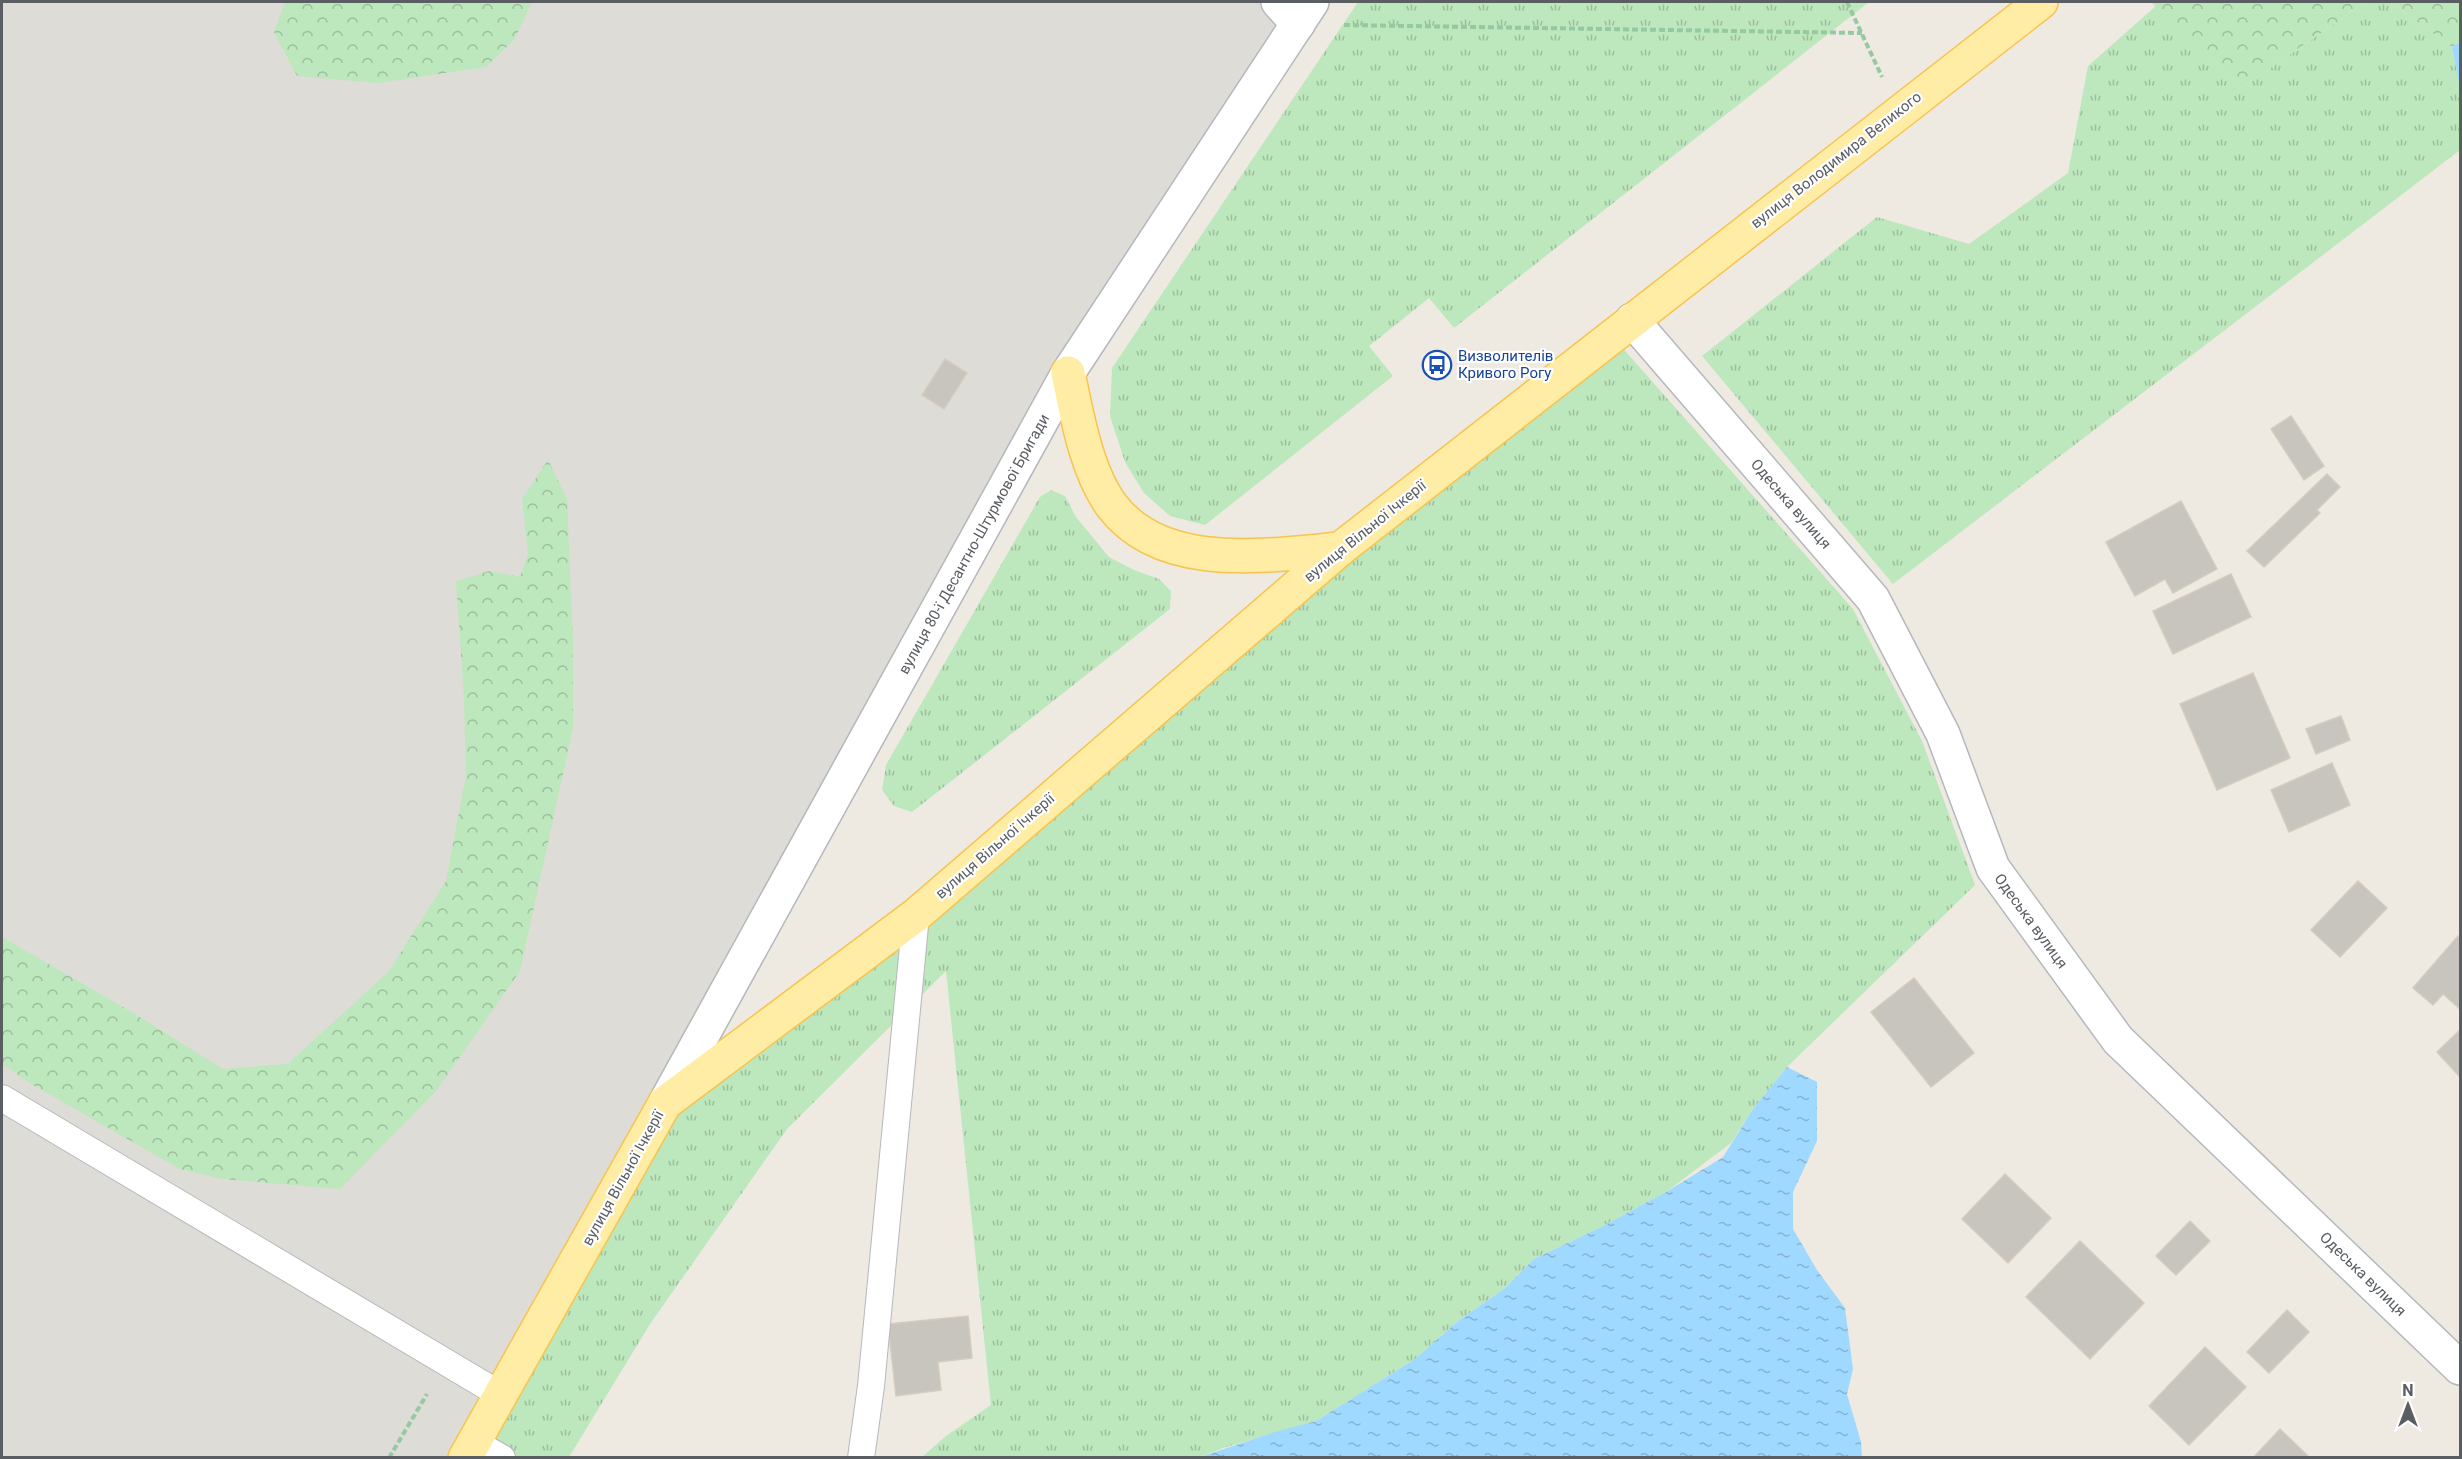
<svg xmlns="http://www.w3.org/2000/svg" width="2462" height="1459" font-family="Roboto,sans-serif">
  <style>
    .industrial { fill: #dedcd6 }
    .grass { fill: url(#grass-tufts) }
    .forest { fill: url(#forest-crowns) }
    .water { fill: url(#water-ripples) }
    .building { fill: #c8c5be; stroke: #d3ccbf; stroke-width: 1.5 }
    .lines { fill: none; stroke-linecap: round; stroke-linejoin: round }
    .service-casing { stroke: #b4b8bd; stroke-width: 28 }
    .minor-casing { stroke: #b4b8bd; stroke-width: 36 }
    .tertiary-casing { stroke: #b4b8bd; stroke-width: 36 }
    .primary-casing { stroke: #f9c34e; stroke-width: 36 }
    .path { stroke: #94c9a1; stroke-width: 4; stroke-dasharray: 6 3; stroke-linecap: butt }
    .service { stroke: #fff; stroke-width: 26 }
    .minor { stroke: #fff; stroke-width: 33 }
    .tertiary { stroke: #fff; stroke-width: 33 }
    .primary { stroke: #ffeda5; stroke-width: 33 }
    .labels { text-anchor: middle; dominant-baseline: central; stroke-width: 4.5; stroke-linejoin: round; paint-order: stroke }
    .street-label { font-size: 15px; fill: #5a5e63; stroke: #fff }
    .transit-label { font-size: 15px; fill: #164399; stroke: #fff; text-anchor: start }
  </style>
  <defs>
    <pattern id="grass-tufts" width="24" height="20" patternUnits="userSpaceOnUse" patternTransform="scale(1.5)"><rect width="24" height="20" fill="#bde7bc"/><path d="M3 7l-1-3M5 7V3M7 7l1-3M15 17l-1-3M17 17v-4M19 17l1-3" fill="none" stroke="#9dbe9c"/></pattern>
    <pattern id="forest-crowns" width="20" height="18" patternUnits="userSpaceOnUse" patternTransform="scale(1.5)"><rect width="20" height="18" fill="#bde7bc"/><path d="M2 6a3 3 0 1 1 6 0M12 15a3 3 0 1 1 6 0" fill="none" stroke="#9dbe9c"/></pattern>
    <pattern id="water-ripples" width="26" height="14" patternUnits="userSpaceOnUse" patternTransform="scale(1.5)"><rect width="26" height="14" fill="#a0d9ff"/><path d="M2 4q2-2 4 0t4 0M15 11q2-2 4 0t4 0" fill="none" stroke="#85b3d2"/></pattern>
  </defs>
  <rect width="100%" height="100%" fill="#eeeae1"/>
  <!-- industrial -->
  <path class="industrial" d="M2,2H1278L1298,24L1068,373L465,1457L2,1458Z"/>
  <!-- grass -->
  <g class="grass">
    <path d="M1358,2H1869L1454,328L1429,298L1369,346L1393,376L1205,525L1170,516L1144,493L1125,462L1110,416L1112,368Z"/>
    <path d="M2366,2H2389L2452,47L2460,88V150L1893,584L1702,356L1877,217L1969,244L2068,173L2088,66L2156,6L2241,88Z"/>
    <path d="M1612,336L1853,609L1922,741L1975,885L1787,1067L1753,1109L1731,1143L1666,1192L1601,1227L1534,1259L1504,1289L1458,1321L1415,1359L1316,1421L1223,1448L1200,1457H922L946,1436L991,1405L946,971L787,1129L650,1324L569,1457L465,1458L665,1103Z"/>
    <path d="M1051,490L1065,496L1076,517L1109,557L1134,570L1159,579L1171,591L1170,609L912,812L894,806L882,790L886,765L1040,497Z"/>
  </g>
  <!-- forest -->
  <g class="forest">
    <path d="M285,2H532L514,40L486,67L378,83L297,76L274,32Z"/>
    <path d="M2151,2H2366L2241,88Z"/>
    <path d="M2389,2H2460V42L2452,47Z"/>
    <path d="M548,460L567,499L573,640V728L520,971L436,1091L340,1189L223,1179L180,1169L33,1085L2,1064V937L135,1014L223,1069L288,1064L389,971L446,881L466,775L464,697L456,581L489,571L520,577L528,554L522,499Z"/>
  </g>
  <!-- water -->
  <g class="water">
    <path d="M2460,42V88L2452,47Z"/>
    <path d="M1787,1067L1817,1082V1141L1793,1192V1229L1817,1270L1845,1308L1853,1369L1847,1394L1861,1442L1862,1457H1200L1275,1432L1316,1421L1415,1359L1458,1321L1504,1289L1534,1259L1601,1227L1666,1192L1723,1157L1753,1109Z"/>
  </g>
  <!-- building -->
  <g class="building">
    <path d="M945,359L967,373L944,409L922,395Z"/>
    <path d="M2291,416L2324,466L2304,480L2271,429Z"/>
    <path d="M2327,474L2340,487L2317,510L2320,513L2264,567L2247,551Z"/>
    <path d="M2181,501L2217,569L2173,593L2165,579L2135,596L2106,542Z"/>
    <path d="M2231,574L2251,617L2173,654L2153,611Z"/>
    <path d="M2253,673L2290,758L2217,790L2180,704Z"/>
    <path d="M2341,716L2350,740L2316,754L2306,729Z"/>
    <path d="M2332,763L2350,805L2289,832L2271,790Z"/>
    <path d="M2358,881L2387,908L2340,957L2311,930Z"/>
    <path d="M2458,936L2460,938V1009L2443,994L2433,1005L2413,988Z"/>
    <path d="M1914,978L1974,1053L1931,1087L1871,1012Z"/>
    <path d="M2460,1030V1077L2437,1052Z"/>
    <path d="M2005,1174L2051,1218L2008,1263L1962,1219Z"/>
    <path d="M2190,1221L2210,1241L2176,1275L2156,1256Z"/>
    <path d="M2080,1241L2144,1303L2090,1359L2026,1297Z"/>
    <path d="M2287,1310L2309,1332L2269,1373L2247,1352Z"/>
    <path d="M968,1316L972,1358L938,1362L941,1390L896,1396L888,1324Z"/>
    <path d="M2205,1347L2246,1387L2189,1445L2149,1406Z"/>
    <path d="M2280,1429L2310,1458H2253Z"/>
  </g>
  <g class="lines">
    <!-- service casing -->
    <g class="service-casing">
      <g id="service">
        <path d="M2,1098L501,1395"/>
        <path d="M474,1442L502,1458"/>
        <path d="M861,1458L871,1386L916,915"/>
      </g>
    </g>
    <!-- minor casing -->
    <g class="minor-casing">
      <g id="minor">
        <path d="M1278,2L1298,24"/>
        <path d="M1632,320L1873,599L1943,734L1993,868L2118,1040L2460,1368"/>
      </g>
    </g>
    <!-- tertiary casing -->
    <g class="tertiary-casing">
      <path id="tertiary" d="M665,1103L1068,373L1312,2"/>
    </g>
    <!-- primary casing -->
    <g class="primary-casing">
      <g id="primary">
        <path d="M1068,373C1077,415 1086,471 1112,506C1163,573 1268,555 1340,549"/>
        <path d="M465,1458L665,1103L916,915L1340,549L2041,2"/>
      </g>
    </g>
    <!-- path -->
    <g class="path">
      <path d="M1847,2L1882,77"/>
      <path d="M1344,25L1862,33"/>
      <path d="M389,1458L427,1394"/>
    </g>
    <!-- service -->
    <use href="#service" class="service"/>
    <!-- minor -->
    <use href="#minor" class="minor"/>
    <!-- tertiary -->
    <use href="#tertiary" class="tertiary"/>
    <!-- primary -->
    <use href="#primary" class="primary"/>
  </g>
  <!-- icons -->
  <defs>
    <g id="bus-ring" transform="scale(1.5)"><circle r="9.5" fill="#fff" stroke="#1a4fb4" stroke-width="1.5"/><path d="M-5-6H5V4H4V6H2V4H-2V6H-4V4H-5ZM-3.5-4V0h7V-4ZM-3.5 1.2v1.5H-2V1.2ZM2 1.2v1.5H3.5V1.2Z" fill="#1a4fb4"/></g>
  </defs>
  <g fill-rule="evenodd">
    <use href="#bus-ring" x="1437" y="365"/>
  </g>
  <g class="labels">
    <!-- street labels -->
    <g class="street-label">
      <text transform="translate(1836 160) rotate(-38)">вулиця Володимира Великого</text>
      <text transform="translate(1791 504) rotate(49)">Одеська вулиця</text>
      <text transform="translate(1365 531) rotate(-39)">вулиця Вільної Ічкерії</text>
      <text transform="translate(974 544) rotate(-61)">вулиця 80-ї Десантно-Штурмової Бригади</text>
      <text transform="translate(995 846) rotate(-41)">вулиця Вільної Ічкерії</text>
      <text transform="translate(2031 921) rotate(54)">Одеська вулиця</text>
      <text transform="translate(623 1178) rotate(-61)">вулиця Вільної Ічкерії</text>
      <text transform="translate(2363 1274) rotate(44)">Одеська вулиця</text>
    </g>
    <!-- transit labels -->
    <g class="transit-label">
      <text x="1458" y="356">Визволителів<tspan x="1458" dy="17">Кривого Рогу</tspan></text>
    </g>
  </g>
  <!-- border -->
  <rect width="2462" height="1459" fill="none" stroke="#5a5e63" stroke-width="6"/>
  <!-- north arrow -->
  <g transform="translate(2408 1405)" stroke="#ffffff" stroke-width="4.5" paint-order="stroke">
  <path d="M0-4.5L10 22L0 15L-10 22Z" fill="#5a5e63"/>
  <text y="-9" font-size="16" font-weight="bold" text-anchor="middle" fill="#5a5e63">N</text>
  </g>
</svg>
